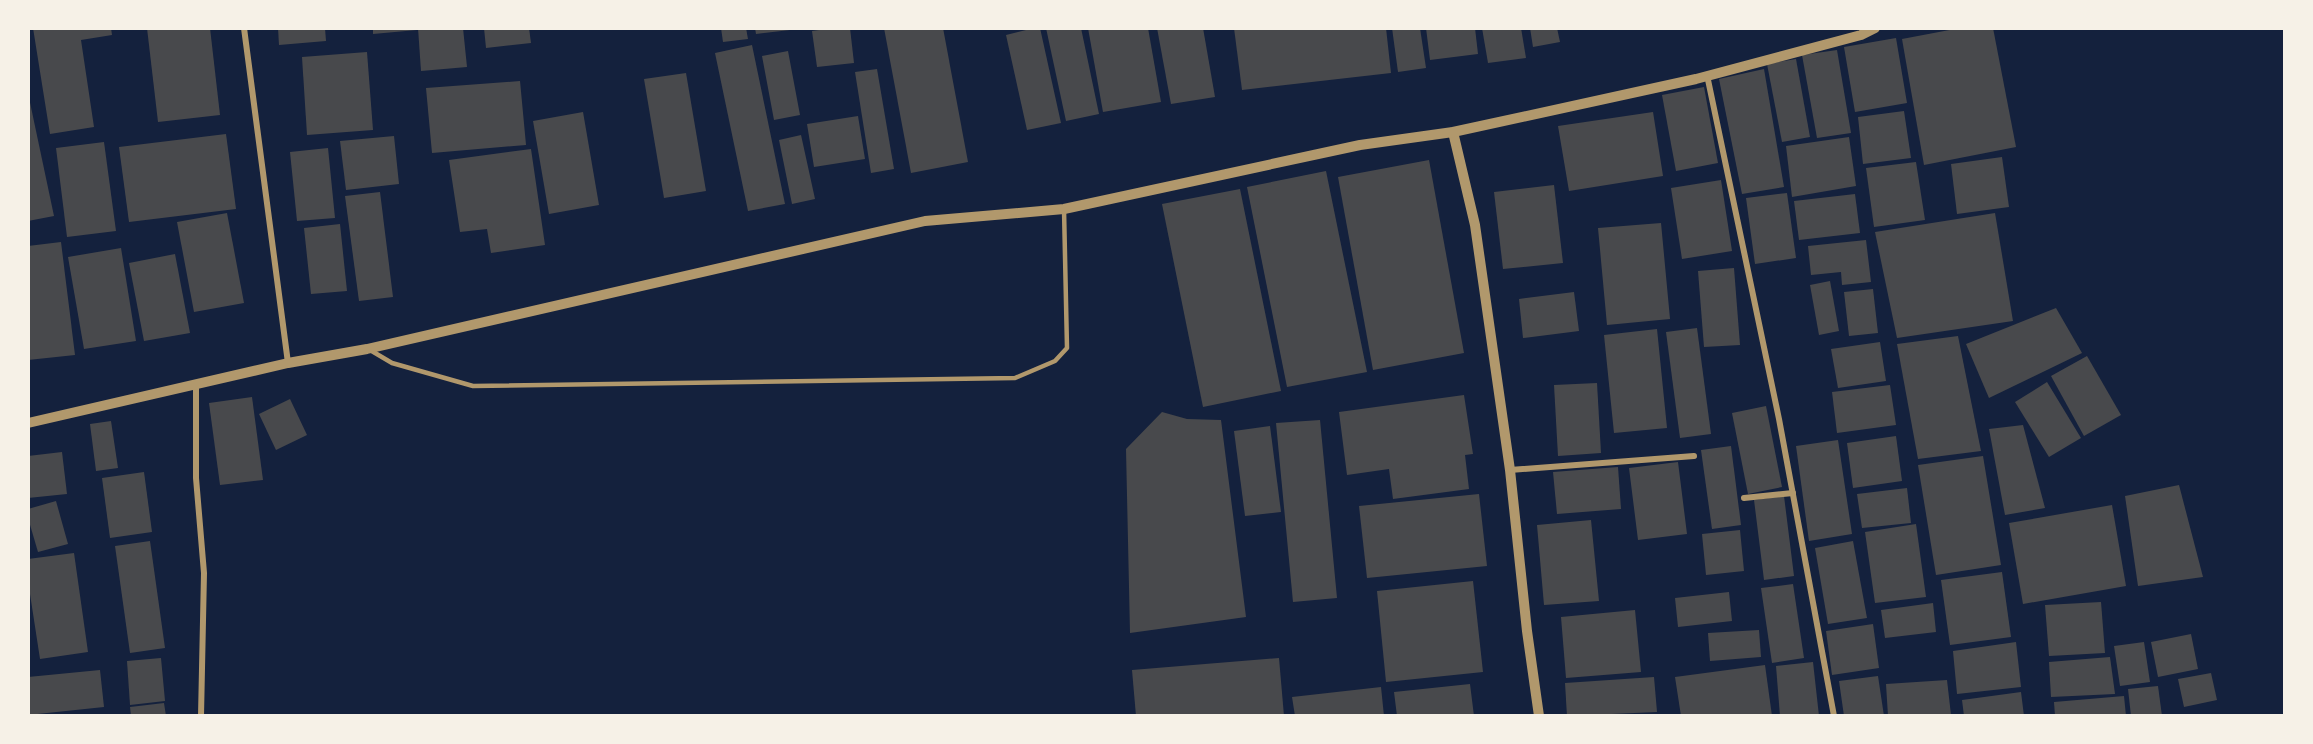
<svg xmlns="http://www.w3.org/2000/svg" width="2313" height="744" font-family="'Playfair Display',serif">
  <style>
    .building { fill: #48494c }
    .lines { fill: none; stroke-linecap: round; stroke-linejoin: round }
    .service { stroke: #b1986c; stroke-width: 4.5 }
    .minor { stroke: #b1986c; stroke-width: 6 }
    .tertiary { stroke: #b1986c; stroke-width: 10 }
  </style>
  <rect width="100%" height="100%" fill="#14213d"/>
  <!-- building -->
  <g class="building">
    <path d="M33,28H111L112,35L81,40L94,127L50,134Z"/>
    <path d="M147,28H210L220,115L158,122Z"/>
    <path d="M278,28H325L326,41L279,45Z"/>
    <path d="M373,28H417V30L373,34Z"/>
    <path d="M418,28H463L467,67L421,71Z"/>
    <path d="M484,28H529L531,43L486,48Z"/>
    <path d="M721,28H746L748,39L723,42Z"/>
    <path d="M755,28H790V30L756,34Z"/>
    <path d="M833,28H850L854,63L817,67L812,31Z"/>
    <path d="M884,28H943L968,162L911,173Z"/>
    <path d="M1034,28H1040L1061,123L1027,130L1006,35Z"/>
    <path d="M1046,28H1081L1099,114L1066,121Z"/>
    <path d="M1088,28H1148L1161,102L1103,112Z"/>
    <path d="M1157,28H1203L1215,97L1171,104Z"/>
    <path d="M1234,28H1386L1391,73L1242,90Z"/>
    <path d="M1392,28H1420L1426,68L1398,72Z"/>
    <path d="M1426,28H1475L1478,54L1430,60Z"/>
    <path d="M1482,28H1521L1526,58L1488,63Z"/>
    <path d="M1530,28H1557L1560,42L1533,47Z"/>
    <path d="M1960,28H1993L2016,147L1924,165L1902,39Z"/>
    <path d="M1896,38L1907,103L1855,112L1844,47Z"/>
    <path d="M752,45L785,204L748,211L715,53Z"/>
    <path d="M1837,50L1851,133L1817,138L1802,55Z"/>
    <path d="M788,51L800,115L774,120L762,56Z"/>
    <path d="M367,52L373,130L307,135L302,57Z"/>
    <path d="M1796,59L1810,137L1782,142L1767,64Z"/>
    <path d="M877,69L894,169L871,173L855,72Z"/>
    <path d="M1764,69L1784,187L1742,194L1719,79Z"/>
    <path d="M686,73L706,191L664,198L644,79Z"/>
    <path d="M520,81L526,145L432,153L426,88Z"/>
    <path d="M1704,87L1718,163L1676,171L1662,95Z"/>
    <path d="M28,93L54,216L28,221Z"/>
    <path d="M1904,111L1911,158L1863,164L1858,117Z"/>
    <path d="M583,112L599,205L549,214L533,121Z"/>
    <path d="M1653,112L1663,176L1569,191L1558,126Z"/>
    <path d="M858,116L865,159L814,167L807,124Z"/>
    <path d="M226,134L236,209L129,222L119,147Z"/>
    <path d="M801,135L815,199L792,204L779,140Z"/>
    <path d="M394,136L399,184L346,190L340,141Z"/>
    <path d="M1849,137L1856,186L1792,197L1786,146Z"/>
    <path d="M104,142L116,231L67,237L56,148Z"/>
    <path d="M328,148L335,218L297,221L290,152Z"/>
    <path d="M531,149L545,245L491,253L487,229L460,232L449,160Z"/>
    <path d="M2002,157L2009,207L1957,214L1951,164Z"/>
    <path d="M1429,160L1464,353L1373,370L1338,177Z"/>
    <path d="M1916,162L1925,220L1874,227L1866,168Z"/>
    <path d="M1326,171L1367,372L1287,387L1247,187Z"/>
    <path d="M1721,180L1732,251L1682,259L1671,188Z"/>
    <path d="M1554,185L1563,263L1503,269L1494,192Z"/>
    <path d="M1240,189L1281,391L1203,407L1162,204Z"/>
    <path d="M380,192L393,297L359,301L345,196Z"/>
    <path d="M1787,193L1796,258L1755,264L1746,198Z"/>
    <path d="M1855,194L1860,233L1799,240L1794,201Z"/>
    <path d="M227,213L244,303L194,312L177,222Z"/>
    <path d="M1995,213L2013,321L1897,338L1875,232Z"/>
    <path d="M1661,223L1670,319L1607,325L1598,228Z"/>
    <path d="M340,224L347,291L311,294L304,228Z"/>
    <path d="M1866,240L1871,282L1842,285L1841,272L1811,275L1808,246Z"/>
    <path d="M61,242L75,355L28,360V246Z"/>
    <path d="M121,248L136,341L84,349L68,257Z"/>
    <path d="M175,254L190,333L144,341L129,263Z"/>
    <path d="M1734,268L1740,345L1704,347L1698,271Z"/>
    <path d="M1830,281L1839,331L1819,335L1810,285Z"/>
    <path d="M1873,289L1878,333L1849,336L1844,292Z"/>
    <path d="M1574,292L1579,331L1523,338L1519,299Z"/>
    <path d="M2056,308L2082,353L1989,398L1966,344Z"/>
    <path d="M1697,328L1711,434L1680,438L1666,332Z"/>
    <path d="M1657,329L1667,428L1614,433L1604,335Z"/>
    <path d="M1958,336L1981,451L1918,459L1897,344Z"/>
    <path d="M1880,342L1886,381L1838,388L1831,349Z"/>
    <path d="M2087,356L2121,415L2084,436L2051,376Z"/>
    <path d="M2047,382L2081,438L2049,457L2015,402Z"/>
    <path d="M1597,383L1601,453L1558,456L1554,385Z"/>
    <path d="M1890,385L1896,425L1837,433L1832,392Z"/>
    <path d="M1464,395L1473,454L1465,455L1469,489L1393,499L1389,469L1347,475L1339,412Z"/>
    <path d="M252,397L263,480L220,485L209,403Z"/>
    <path d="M290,399L307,435L276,450L259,414Z"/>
    <path d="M1766,406L1782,487L1748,494L1732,413Z"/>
    <path d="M1162,412L1187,419L1221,420L1246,617L1130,633L1126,449Z"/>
    <path d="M1320,420L1337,598L1293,602L1276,423Z"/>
    <path d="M111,421L118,468L96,471L90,424Z"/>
    <path d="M2023,425L2045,508L2005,515L1989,429Z"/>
    <path d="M1270,426L1281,512L1245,516L1234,431Z"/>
    <path d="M1896,436L1902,481L1853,488L1847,443Z"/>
    <path d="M1838,440L1852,534L1809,541L1796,446Z"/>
    <path d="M1731,446L1741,525L1712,529L1701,450Z"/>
    <path d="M62,452L67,494L28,498V456Z"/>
    <path d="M1983,456L2001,565L1936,575L1918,465Z"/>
    <path d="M1678,462L1687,534L1638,540L1629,468Z"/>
    <path d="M1618,467L1621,509L1557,514L1553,472Z"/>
    <path d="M144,472L152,532L110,538L102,478Z"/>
    <path d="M2179,485L2203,577L2138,586L2125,496Z"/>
    <path d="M1907,488L1911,523L1862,528L1857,494Z"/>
    <path d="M1479,494L1487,566L1367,578L1359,506Z"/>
    <path d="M1784,496L1794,576L1764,580L1754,500Z"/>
    <path d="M56,501L68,544L38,552L28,518V509Z"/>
    <path d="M2112,505L2126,586L2023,604L2009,523Z"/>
    <path d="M1591,520L1599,601L1544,605L1537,525Z"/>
    <path d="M1916,524L1926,597L1875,603L1865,532Z"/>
    <path d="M1740,530L1744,571L1706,575L1702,534Z"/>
    <path d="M150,541L165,648L130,653L115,546Z"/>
    <path d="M1853,541L1867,618L1828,624L1815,548Z"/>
    <path d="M74,553L88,652L40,659L28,581V559Z"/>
    <path d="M2002,572L2011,637L1950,645L1941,580Z"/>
    <path d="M1473,581L1483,672L1386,682L1377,591Z"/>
    <path d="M1793,584L1804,658L1772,663L1761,588Z"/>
    <path d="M1729,592L1732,621L1678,627L1675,598Z"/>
    <path d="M2101,602L2105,653L2049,656L2045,605Z"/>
    <path d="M1933,603L1936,632L1885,638L1881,610Z"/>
    <path d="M1635,610L1641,672L1566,678L1561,617Z"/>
    <path d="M1873,624L1879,668L1832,675L1826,631Z"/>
    <path d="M1759,630L1761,657L1710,661L1708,633Z"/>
    <path d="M2191,634L2198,669L2158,677L2151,642Z"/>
    <path d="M2016,642L2021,687L1957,694L1953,651Z"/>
    <path d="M2144,642L2150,682L2120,686L2114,646Z"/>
    <path d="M2110,657L2115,694L2051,697L2049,662Z"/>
    <path d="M161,658L165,701L130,705L127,661Z"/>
    <path d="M1279,658L1284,716H1136L1132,670Z"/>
    <path d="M1813,662L1819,716H1780L1776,666Z"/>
    <path d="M1765,665L1772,716H1681L1675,677Z"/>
    <path d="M100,670L104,707L28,715V677Z"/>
    <path d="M2211,673L2217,700L2184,707L2178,679Z"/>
    <path d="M1878,676L1884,716H1844L1839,681Z"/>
    <path d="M1654,677L1657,712L1567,716L1565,683Z"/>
    <path d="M1947,680L1951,715L1888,716L1886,684Z"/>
    <path d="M1470,684L1474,716H1397L1394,692Z"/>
    <path d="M2158,686L2162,716H2131L2128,689Z"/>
    <path d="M1381,687L1384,716H1295L1292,697Z"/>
    <path d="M2021,692L2024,716H1964L1962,700Z"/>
    <path d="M2124,696L2126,716H2055L2054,702Z"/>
    <path d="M164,703L166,716H131L130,707Z"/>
  </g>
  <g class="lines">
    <!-- service -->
    <path class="service" d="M370,350L392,363L473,386L1015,378L1055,361L1067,348L1064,209"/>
    <!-- minor -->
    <g class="minor">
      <path d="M244,28L288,363"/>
      <path d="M1707,75L1779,419L1834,716"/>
      <path d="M196,384V478L204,573L201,716"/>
      <path d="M1510,470L1694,456"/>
      <path d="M1744,498L1793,493"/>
    </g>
    <!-- tertiary -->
    <g class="tertiary">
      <path d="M1453,132L1475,225L1510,470L1527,631L1539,716"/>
      <path d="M28,423L288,363L367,349L925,221L1064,209L1360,145L1453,132L1696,79L1861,35L1875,28"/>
    </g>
  </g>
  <!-- border -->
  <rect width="2313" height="744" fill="none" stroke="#f6f1e7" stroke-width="60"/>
</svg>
